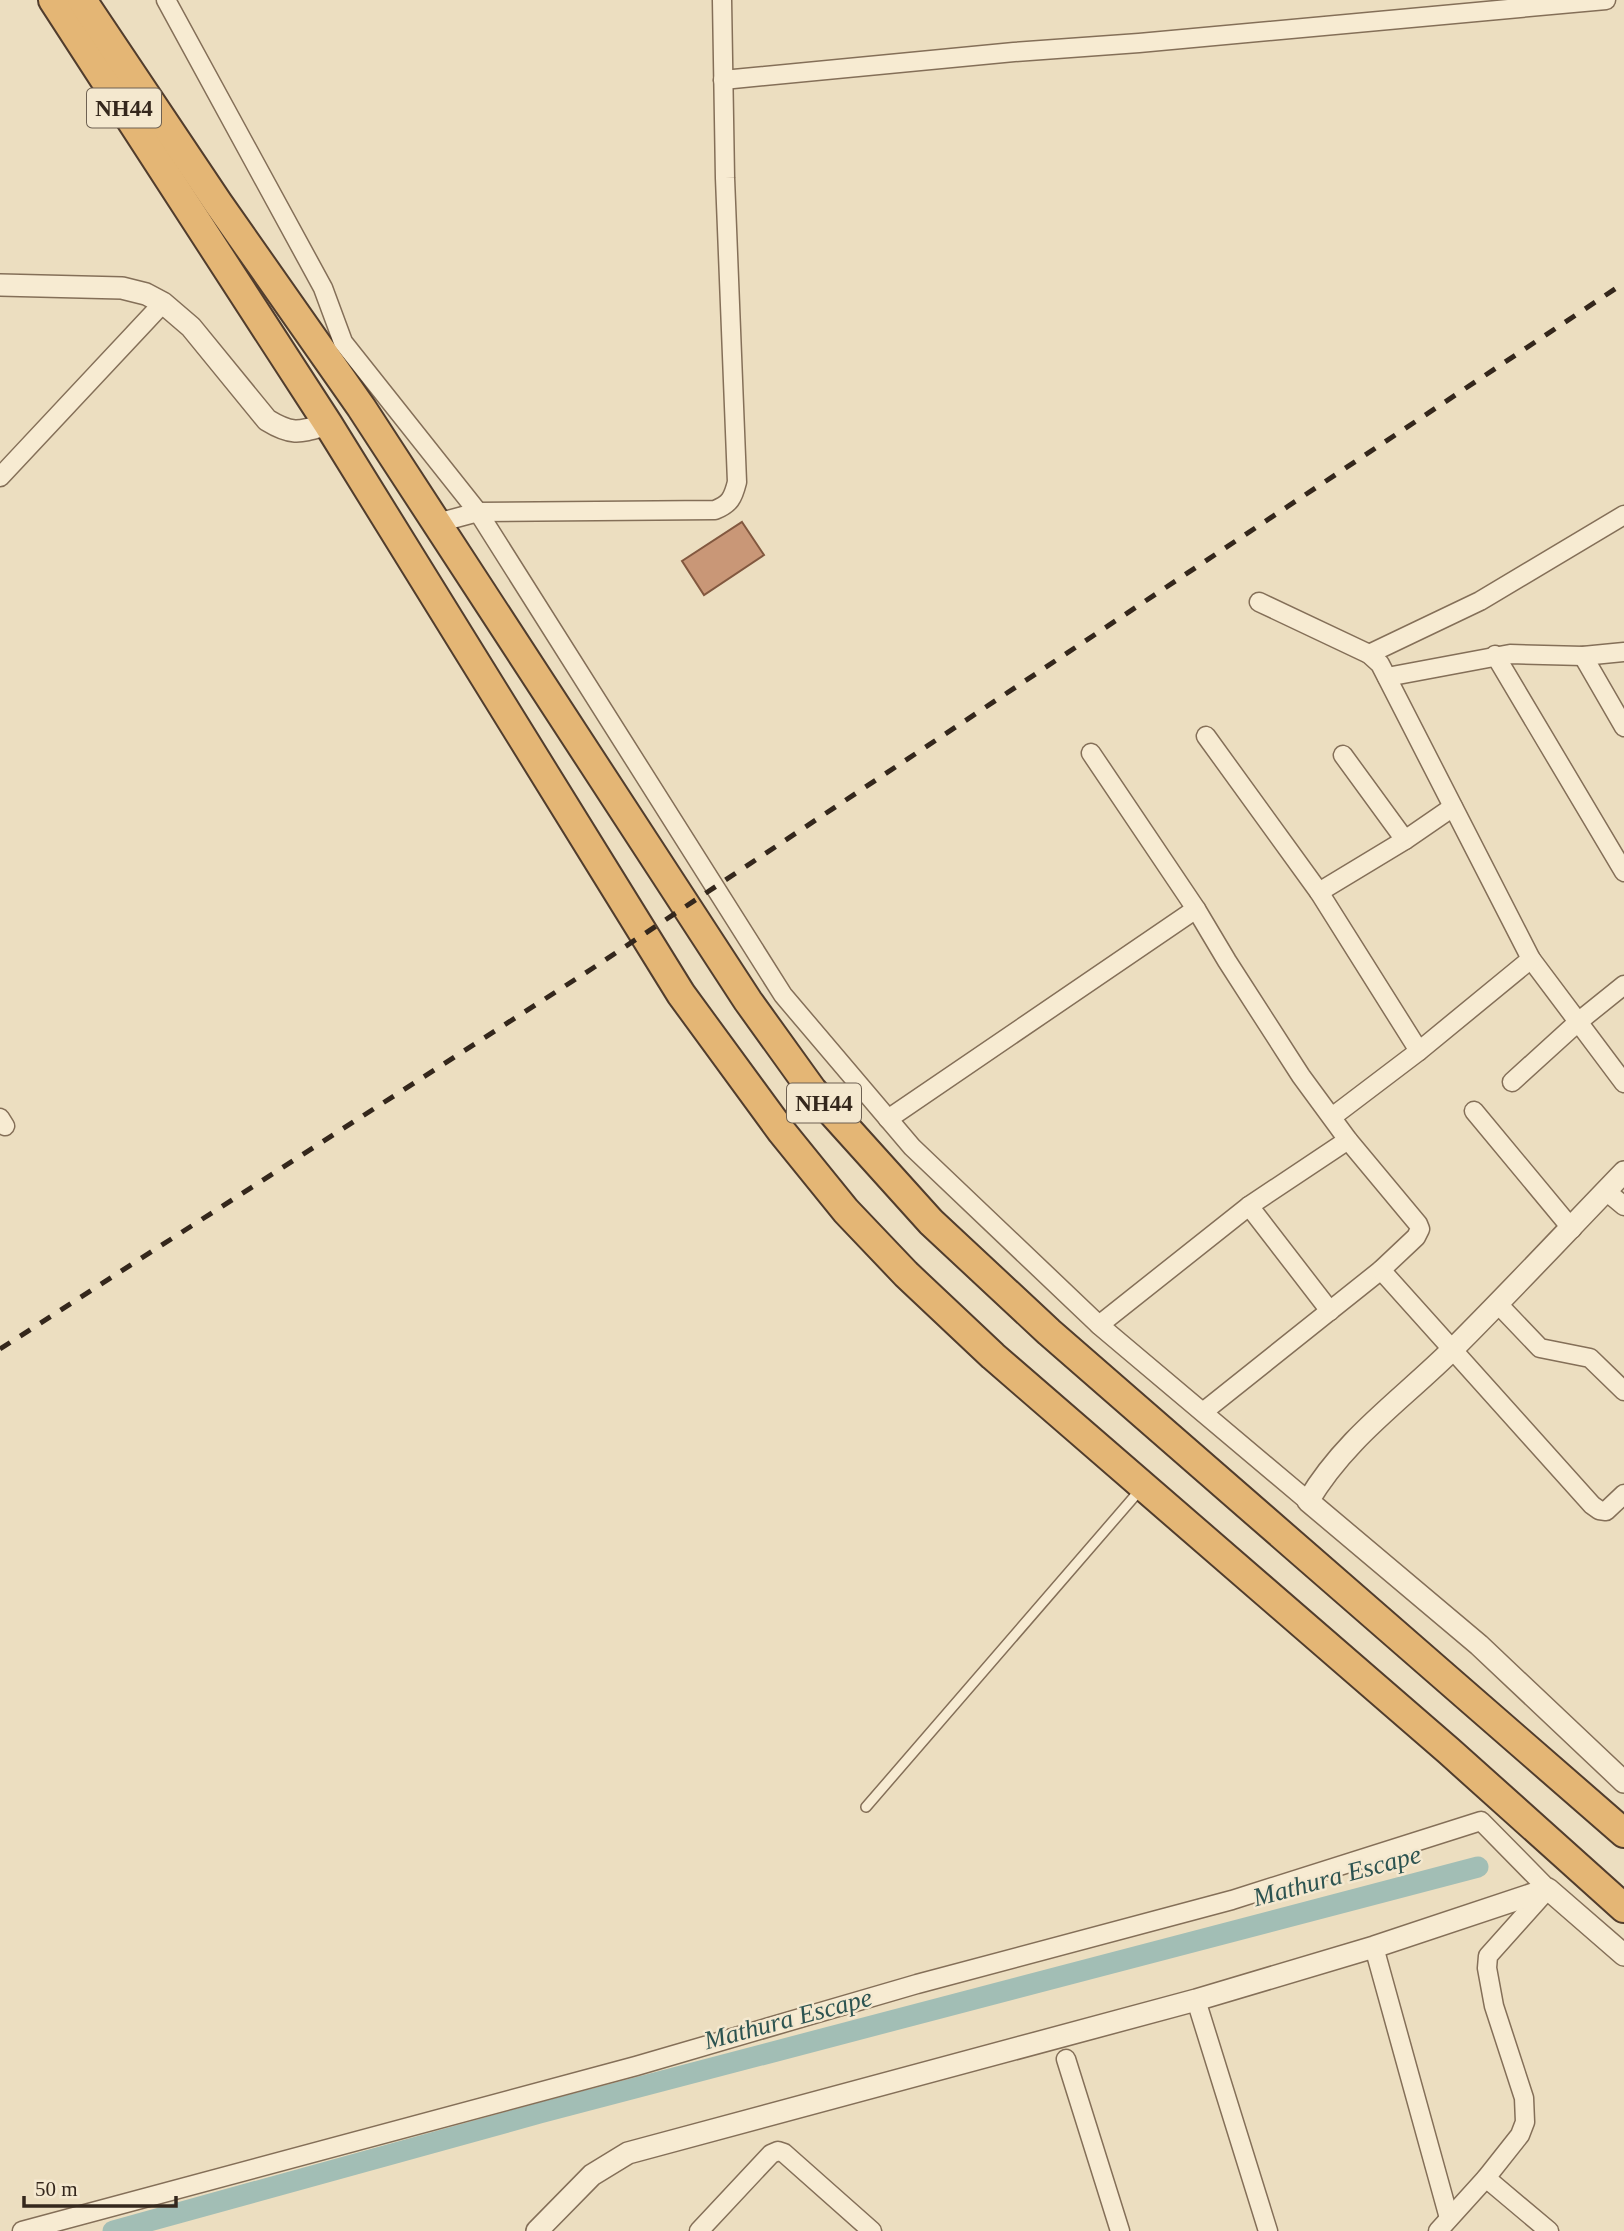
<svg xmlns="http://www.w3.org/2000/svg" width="1624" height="2231" font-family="Georgia,serif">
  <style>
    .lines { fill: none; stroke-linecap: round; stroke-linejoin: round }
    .canal { stroke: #a2beb5; stroke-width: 21 }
    .building { fill: #c99777; stroke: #82583f; stroke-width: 2 }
    .service-casing { stroke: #846f58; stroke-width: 12 }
    .minor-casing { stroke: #846f58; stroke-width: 21 }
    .tertiary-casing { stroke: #846f58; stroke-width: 24 }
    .trunk-casing { stroke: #513d2d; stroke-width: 32 }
    .service { stroke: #f7ebd2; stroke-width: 9 }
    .minor { stroke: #f7ebd2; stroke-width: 18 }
    .tertiary { stroke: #f7ebd2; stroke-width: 21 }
    .trunk { stroke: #e4b675; stroke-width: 28 }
    .rail { stroke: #34271c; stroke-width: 5; stroke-dasharray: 12 12; stroke-linecap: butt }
    .labels { text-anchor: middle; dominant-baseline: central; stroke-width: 5; stroke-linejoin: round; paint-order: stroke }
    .shield { fill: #f4e8cf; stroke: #6e6152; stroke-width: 2 }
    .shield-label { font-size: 23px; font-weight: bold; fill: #34271c }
    .water-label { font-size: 26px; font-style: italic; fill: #2c5350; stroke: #f4e8cf }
  </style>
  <rect width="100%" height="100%" fill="#ecdec0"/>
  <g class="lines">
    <!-- canal -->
    <path class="canal" d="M113,2231L540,2113L1478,1867"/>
  </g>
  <!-- building -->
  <path class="building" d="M742,522L764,555L704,595L682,561Z"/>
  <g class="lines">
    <!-- service casing -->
    <g class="service-casing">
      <path id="service" d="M866,1807L1140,1490"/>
    </g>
    <!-- minor casing -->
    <g class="minor-casing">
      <g id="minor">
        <path d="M166,0L323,288L343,342L478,512L783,995L912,1147L1099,1325L1308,1501"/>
        <path d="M723,80L1014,52L1139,43L1606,0"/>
        <path d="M0,477L163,303"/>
        <path d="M437,523L478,512L715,510C730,504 733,498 737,482L725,178L722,0"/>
        <path d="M1259,602L1369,654L1380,664L1531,959L1624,1083"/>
        <path d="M1369,654L1480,601L1624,515"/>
        <path d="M1495,655L1624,872"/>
        <path d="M1583,656L1624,727"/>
        <path d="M1387,677L1510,654L1583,656L1624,652"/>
        <path d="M1206,736L1319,892L1419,1051"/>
        <path d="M1091,753L1196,909L1227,961L1301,1076L1348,1140L1418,1224L1420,1229L1416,1237L1381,1270L1203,1412"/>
        <path d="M1343,755L1405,840"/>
        <path d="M1319,892L1405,840L1453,807"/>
        <path d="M1512,1082L1578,1022L1624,985"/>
        <path d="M1474,1111L1572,1229"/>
        <path d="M1332,1117L1419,1051L1531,959"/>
        <path d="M0,1118L5,1126"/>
        <path d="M888,1119L1196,909"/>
        <path d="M1606,1191L1624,1206"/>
        <path d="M1249,1206L1330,1311"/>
        <path d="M1381,1270L1592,1505L1599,1510L1606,1511L1624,1494"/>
        <path d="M1497,1303L1540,1348L1590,1358L1624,1391"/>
        <path d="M1099,1325L1249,1206L1348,1140"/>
        <path d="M1374,1947L1449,2218"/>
        <path d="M1196,2000L1268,2231"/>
        <path d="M1066,2059L1120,2231"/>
        <path d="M1486,2178L1549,2231"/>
        <path d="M22,2231L636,2066L917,1984L1232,1900L1481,1821L1548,1889L1488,1956L1487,1968L1494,2006L1524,2098L1525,2122L1520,2135L1486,2178L1438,2231"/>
        <path d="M699,2231L771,2154L778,2151L784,2153L872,2231"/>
      </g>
    </g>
    <!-- tertiary casing -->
    <g class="tertiary-casing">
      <g id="tertiary">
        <path d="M0,285L122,288L146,294L163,303L191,327L267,420C293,436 300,432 328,424"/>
        <path d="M1624,1172C1567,1231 1512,1290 1454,1348C1403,1399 1346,1437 1308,1501L1479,1645L1624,1782"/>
        <path d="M537,2231L592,2175L628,2153L1196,2000L1374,1947L1548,1889L1624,1955"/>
      </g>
    </g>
    <!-- trunk casing -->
    <g class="trunk-casing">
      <g id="trunk">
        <path d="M53,0L328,424L681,994L782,1132L846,1211L906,1274L993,1356L1449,1751L1624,1908"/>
        <path d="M82,0L218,203L361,407L748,1001L812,1090L931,1222L1049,1332L1624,1833"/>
      </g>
    </g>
    <!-- service -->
    <use href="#service" class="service"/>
    <!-- minor -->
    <use href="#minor" class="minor"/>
    <!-- tertiary -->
    <use href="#tertiary" class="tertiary"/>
    <!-- trunk -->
    <use href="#trunk" class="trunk"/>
    <!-- rail -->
    <path class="rail" d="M0,1349L593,968L1624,283"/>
  </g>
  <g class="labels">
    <!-- shield labels -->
    <g class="shield">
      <rect x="87" y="88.5" width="74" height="39" rx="5"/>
      <rect x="787" y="1083.5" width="74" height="39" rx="5"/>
    </g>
    <g class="shield-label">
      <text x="124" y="108">NH44</text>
      <text x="824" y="1103">NH44</text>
    </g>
    <!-- water labels -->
    <g class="water-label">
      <text transform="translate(1337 1876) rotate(-15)">Mathura Escape</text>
      <text transform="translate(788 2019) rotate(-15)">Mathura Escape</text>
    </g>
  </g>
  <!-- scale -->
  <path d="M24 2196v10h152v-10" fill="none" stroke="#34271c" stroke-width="3.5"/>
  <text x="35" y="2196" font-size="21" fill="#34271c" stroke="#f4e8cf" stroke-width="5" paint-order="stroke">50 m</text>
</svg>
